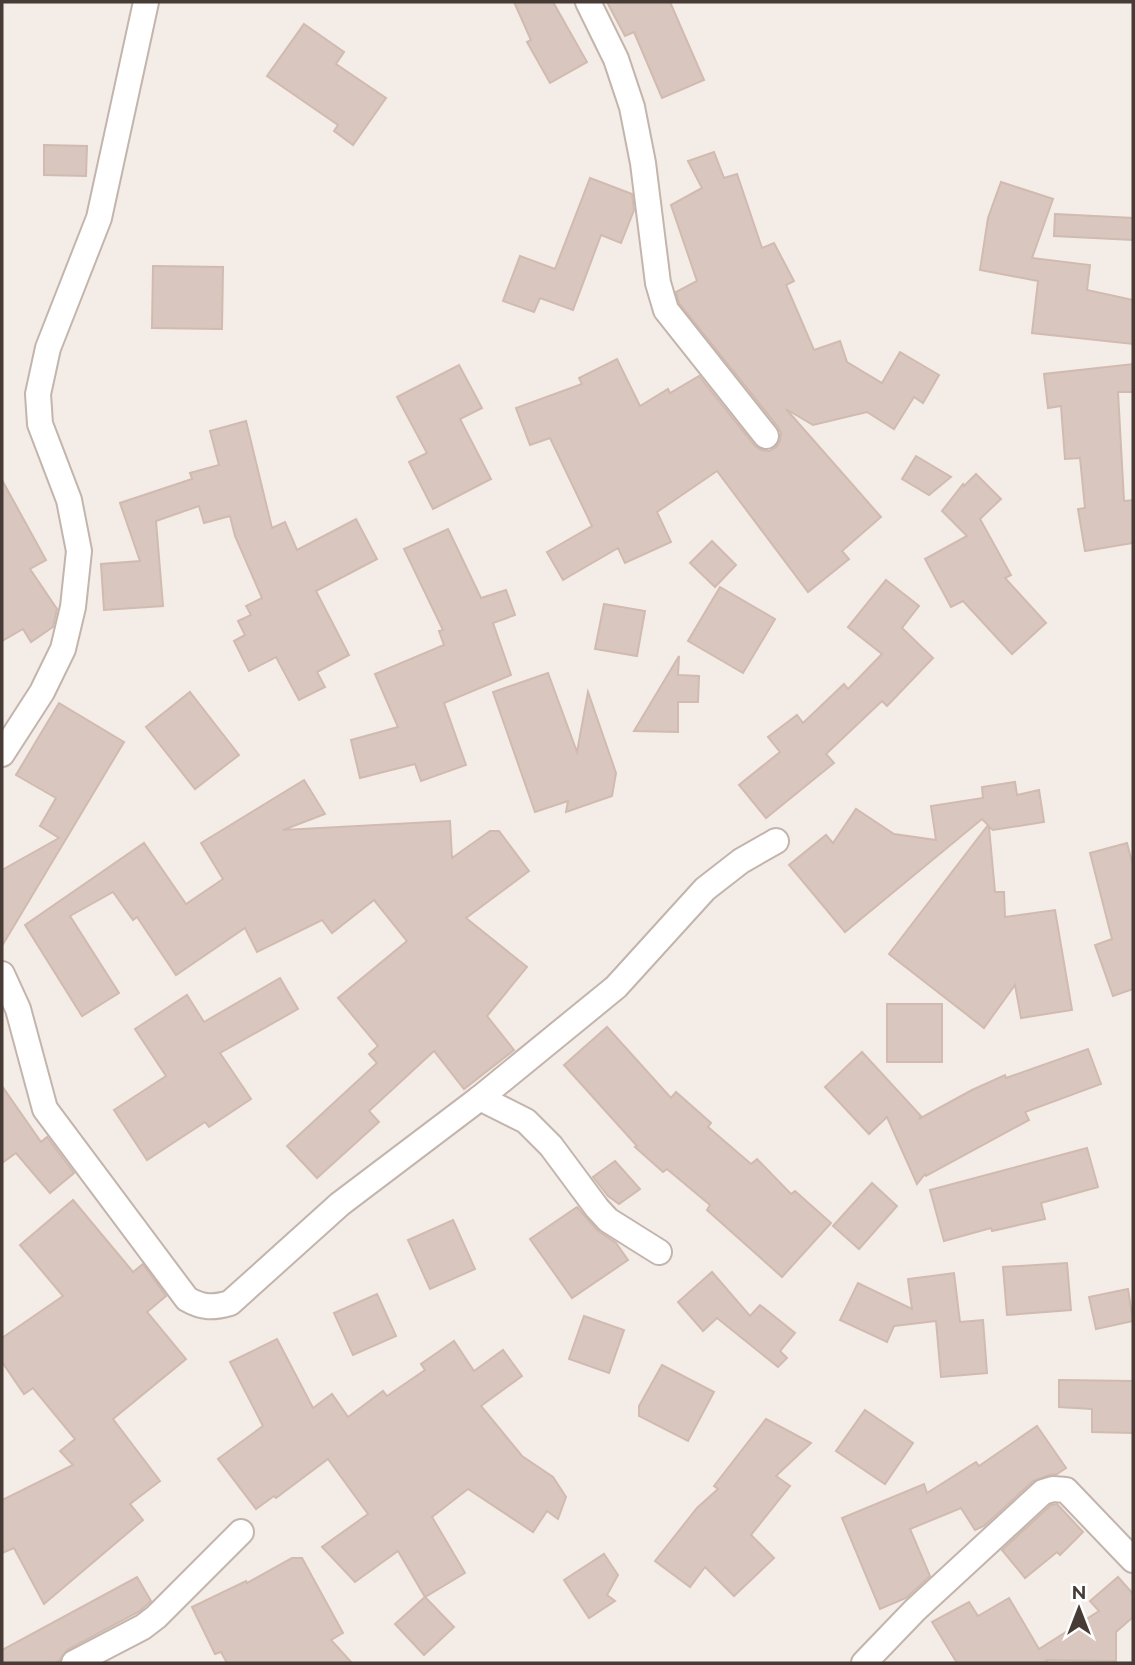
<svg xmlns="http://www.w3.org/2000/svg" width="1135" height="1665" font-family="Raleway,sans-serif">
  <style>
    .building { fill: #d9c7bf; stroke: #d1baaf; stroke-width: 2 }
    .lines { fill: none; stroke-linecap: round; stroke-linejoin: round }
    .minor-casing { stroke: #c3b4ac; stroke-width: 28 }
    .minor { stroke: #fff; stroke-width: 24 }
  </style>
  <rect width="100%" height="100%" fill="#f4ece7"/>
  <!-- building -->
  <g class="building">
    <path d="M514,2H553L587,62L550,83L527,42L531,40Z"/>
    <path d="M607,2H670L704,80L662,98L634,32L625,36Z"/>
    <path d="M304,24L344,52L336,64L386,98L353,145L334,131L338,125L267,76Z"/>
    <path d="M44,145L87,146L86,176L44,175Z"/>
    <path d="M714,152L724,178L737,174L762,248L774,243L794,281L786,285L814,350L840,341L847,362L882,383L900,352L939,375L923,403L914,397L894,429L867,412L813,425L786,409L881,517L842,551L849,559L808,592L717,471L657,512L671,542L625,563L618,548L563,580L547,552L592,526L550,438L530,445L516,408L582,384L579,378L617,359L640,406L668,389L670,393L699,376L755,446L761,450L769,451L776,447L780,441L781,433L778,427L679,303L676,292L697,281L671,205L702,188L688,161Z"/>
    <path d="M590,178L632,194L634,210L621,243L601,235L573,310L540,298L534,312L503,301L520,256L555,269Z"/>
    <path d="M1001,182L1053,199L1032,258L1090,265L1087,290L1133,300V344L1032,333L1038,281L980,270L988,218Z"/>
    <path d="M1055,214L1133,218V240L1054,236Z"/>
    <path d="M153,266L223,267L222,329L152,328Z"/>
    <path d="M1133,364V392H1118L1124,501L1133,500V543L1085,551L1078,509L1085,508L1080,458L1065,459L1061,406L1048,408L1044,374Z"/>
    <path d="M459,365L482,408L460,419L491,479L433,509L409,462L427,453L397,397Z"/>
    <path d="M246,421L272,528L285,522L297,550L356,519L377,559L316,591L349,655L317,672L325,687L299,700L276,657L249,671L234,641L245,635L238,621L251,615L246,606L262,598L235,536L230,516L204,523L199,506L156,521L163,606L104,610L101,564L140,561L120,503L192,479L190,473L219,465L210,431Z"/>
    <path d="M916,456L951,477L929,495L902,479Z"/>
    <path d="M976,474L1001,499L980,519L1011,575L1005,578L1046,623L1012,654L963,601L951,607L925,559L967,536L942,511L963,484L964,486Z"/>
    <path d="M2,480L46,560L30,569L57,609L53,627L31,642L23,629L2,641Z"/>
    <path d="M448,529L481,598L506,590L515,615L493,623L511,675L444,703L466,765L421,781L415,764L360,778L351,740L398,727L375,674L444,645L439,631L443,630L404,549Z"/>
    <path d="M712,541L736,565L715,587L690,563Z"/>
    <path d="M886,580L919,606L902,628L933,658L887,706L882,701L826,754L834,763L766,818L739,785L780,752L768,737L797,715L803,723L844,684L848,689L882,654L848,627Z"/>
    <path d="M720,587L775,619L743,673L688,641Z"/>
    <path d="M604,604L645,611L637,656L595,649Z"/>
    <path d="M679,656L678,675L699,676L698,702H678V732L634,731Z"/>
    <path d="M548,673L577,752L588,692L616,773L612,796L566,812L568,801L535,812L493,692Z"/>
    <path d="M190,692L239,755L195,789L146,727Z"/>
    <path d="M59,703L124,742L2,946V870L59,838L40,826L56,798L16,775Z"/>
    <path d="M304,780L325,814L283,830L450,821L452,858L490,831H499L529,871L466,918L527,967L487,1016L514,1050L464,1089L434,1051L369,1111L379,1122L317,1178L287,1146L377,1063L369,1054L378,1046L338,998L407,941L374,900L332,933L322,920L257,952L245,928L176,975L137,917L133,920L113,892L70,916L119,993L82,1016L25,925L144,843L186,904L223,879L201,843Z"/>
    <path d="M1015,782L1017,795L1039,790L1044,822L993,830L989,827L995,892H1004L1005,917L1055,910L1072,1010L1021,1018L1015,985L984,1028L889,954L988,825L982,819L845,932L789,865L826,835L833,843L856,809L894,834L936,840L931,806L983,798L982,787Z"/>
    <path d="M1127,843L1133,866V989L1113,996L1095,945L1112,939L1090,853Z"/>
    <path d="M280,978L298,1009L220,1053L251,1099L209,1127L205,1122L147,1160L114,1110L166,1076L135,1029L187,995L204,1022Z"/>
    <rect x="887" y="1004" width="55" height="58"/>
    <path d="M607,1027L671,1098L676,1092L711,1123L708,1127L751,1164L757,1159L791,1194L795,1191L831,1223L782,1277L707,1210L710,1205L667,1169L663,1172L635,1147L637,1146L564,1065Z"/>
    <path d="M1088,1049L1101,1084L1025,1112L1029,1120L926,1176L925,1174L917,1184L887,1117L869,1134L825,1087L862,1052L921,1116L919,1119L972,1090L1005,1075L1006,1078Z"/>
    <path d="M2,1086L41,1142L47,1137L74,1173L50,1193L16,1153L2,1163Z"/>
    <path d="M1087,1148L1098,1187L1041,1203L1045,1219L992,1231L991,1228L944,1241L930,1190Z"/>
    <path d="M615,1161L640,1189L619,1204L608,1196L593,1177Z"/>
    <path d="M872,1183L897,1206L859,1249L833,1226Z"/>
    <path d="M73,1200L133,1272L143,1264L166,1296L147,1312L186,1359L113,1419L160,1481L130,1504L143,1520L44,1604L14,1548L2,1553V1500L73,1465L60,1451L75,1439L33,1388L24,1394L2,1362V1338L63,1296L20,1245Z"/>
    <path d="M577,1207L597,1230L616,1243L628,1260L572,1298L530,1239Z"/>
    <path d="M453,1220L475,1269L430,1289L408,1240Z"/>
    <path d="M1067,1263L1071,1310L1007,1315L1003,1267Z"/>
    <path d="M712,1272L750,1316L760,1305L795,1333L780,1351L787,1358L778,1367L717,1318L703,1331L678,1302Z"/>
    <path d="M954,1273L960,1322L983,1320L987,1373L941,1377L936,1321L894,1326L887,1342L840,1320L858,1283L912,1309L908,1279Z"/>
    <path d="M1128,1289L1133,1321L1096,1329L1089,1297Z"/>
    <path d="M377,1294L396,1336L353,1355L334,1313Z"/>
    <path d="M584,1316L624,1330L609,1373L569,1359Z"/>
    <path d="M277,1339L313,1408L332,1394L348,1417L383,1391L387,1396L425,1370L421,1364L454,1341L474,1371L503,1350L522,1376L481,1406L522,1456L553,1477L566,1497L558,1519L547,1511L533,1532L468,1489L432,1517L465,1573L425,1597L398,1551L355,1582L322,1547L368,1514L328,1459L276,1498L274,1496L256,1509L218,1459L263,1426L230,1362Z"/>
    <path d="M662,1365L714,1392L688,1441L639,1416V1406Z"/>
    <path d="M1059,1380L1133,1381V1433L1092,1432V1409L1059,1407Z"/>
    <path d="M865,1410L913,1443L885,1484L836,1451Z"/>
    <path d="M766,1419L811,1443L776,1476L790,1486L751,1535L774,1558L734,1596L705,1567L690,1587L655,1561L697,1508L718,1489L714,1486Z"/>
    <path d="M1037,1426L1066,1468L1057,1474L1049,1475L1033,1481L984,1526L975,1530L961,1508L910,1529L930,1576L906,1598L880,1609L842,1518L924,1484L927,1493L976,1462L979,1466Z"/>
    <path d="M1057,1504L1083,1532L1060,1555L1057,1552L1025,1578L1002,1550L1051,1505Z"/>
    <path d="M604,1554L618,1575L607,1595L615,1601L589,1618L564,1580Z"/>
    <path d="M292,1558H302L343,1633L331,1640L352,1663H227L221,1652L215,1654L192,1607L246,1581L247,1583Z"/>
    <path d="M137,1577L151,1601L140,1611L67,1650L59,1661L55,1663H2V1650Z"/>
    <path d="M1118,1577L1133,1594V1617L1116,1632V1661L1046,1660L1048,1663H957L932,1622L969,1602L978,1616L1009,1598L1039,1649L1099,1611L1090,1601Z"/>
    <path d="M425,1597L454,1627L424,1655L395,1624Z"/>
  </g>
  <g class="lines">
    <!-- minor casing -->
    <g class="minor-casing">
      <g id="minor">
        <path d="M588,2L616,59L632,107L643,163L658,283L666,310L766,436"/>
        <path d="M2,754L42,692L63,649L73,607L79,551L69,500L40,424L38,394L48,348L99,218L146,2"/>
        <path d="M2,974L18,1009L45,1109L187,1299C203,1308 213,1308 230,1303L340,1204L480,1098L616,987L705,889L741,861L776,841"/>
        <path d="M480,1098L526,1121L551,1146L597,1208L608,1220L659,1252"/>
        <path d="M74,1663L143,1627L156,1617L241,1532"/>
        <path d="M864,1663L915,1610L1043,1492L1053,1489L1066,1490L1133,1560"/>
      </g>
    </g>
    <!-- minor -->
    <use href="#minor" class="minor"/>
  </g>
  <!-- border -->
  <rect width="1135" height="1665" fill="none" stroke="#473b35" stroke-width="7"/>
  <!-- north arrow -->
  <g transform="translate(1079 1609)" stroke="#ffffff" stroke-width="5" paint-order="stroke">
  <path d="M0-5L12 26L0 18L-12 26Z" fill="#473b35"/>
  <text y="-10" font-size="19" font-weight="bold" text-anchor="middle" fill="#473b35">N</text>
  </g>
</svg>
